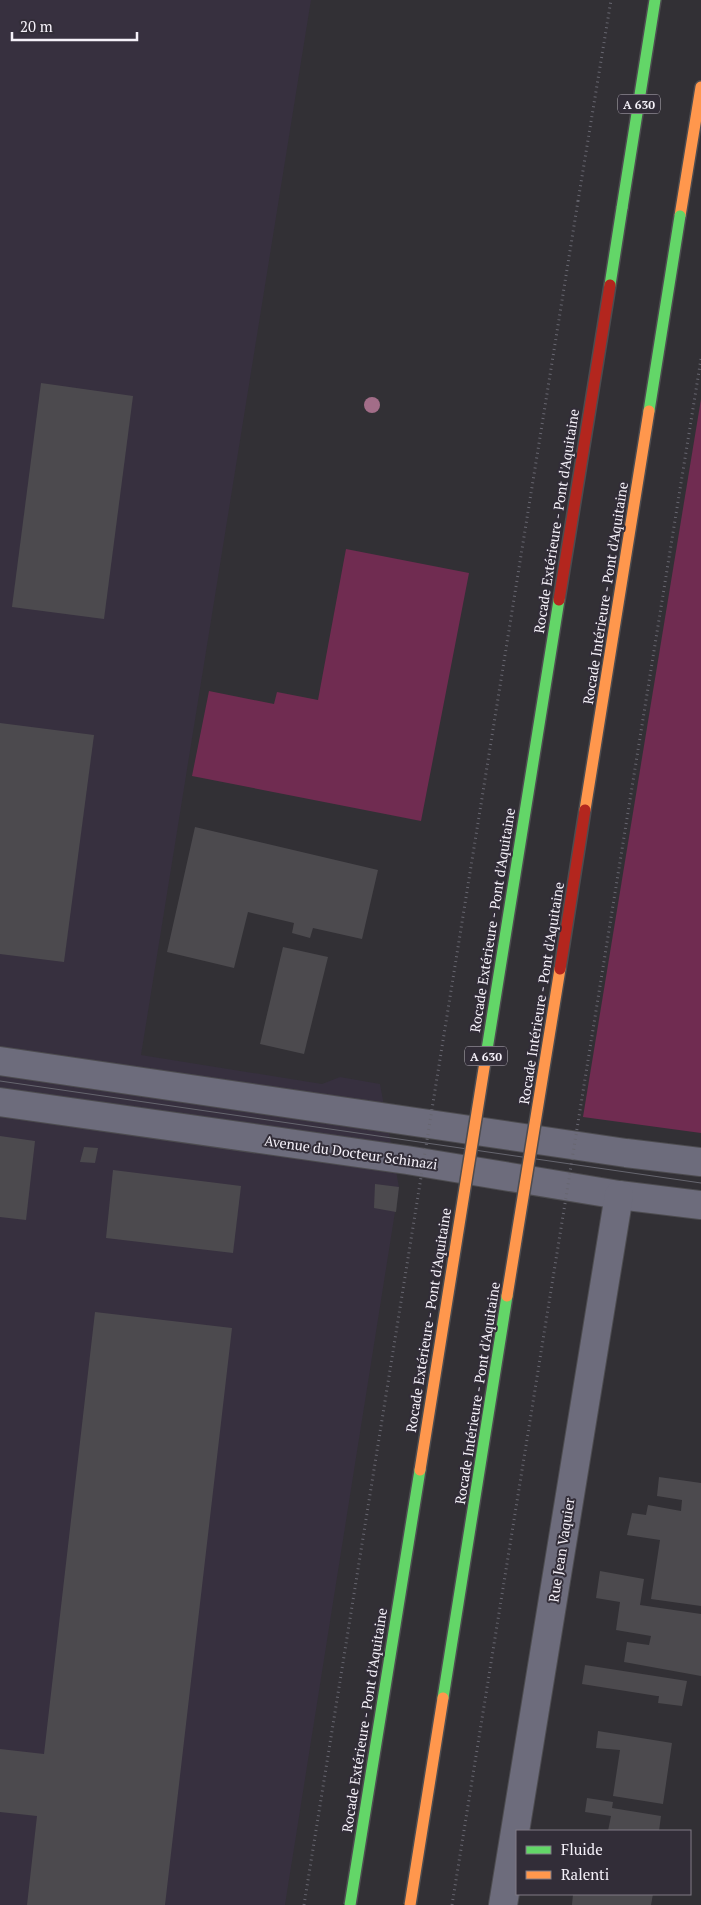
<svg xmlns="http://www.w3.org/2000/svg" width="701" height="1905" font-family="'PT Serif',serif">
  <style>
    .built { fill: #37303f }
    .green { fill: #702c51 }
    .building { fill: #4c4a4e }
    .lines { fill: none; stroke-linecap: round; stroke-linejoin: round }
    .street-casing { stroke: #4d4c50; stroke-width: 30 }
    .fast-casing { stroke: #4d4c50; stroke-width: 14 }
    .slow-casing { stroke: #4d4c50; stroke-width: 14 }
    .path { stroke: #686771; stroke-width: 3; stroke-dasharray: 1 4; stroke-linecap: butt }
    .street { stroke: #6d6c7c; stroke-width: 28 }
    .fast { stroke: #63d668; stroke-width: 11 }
    .slow { stroke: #ff974d; stroke-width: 11 }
    .tram { stroke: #66666f; stroke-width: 1 }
    .fast-bridge-casing { stroke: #4d4c50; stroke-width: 14; stroke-linecap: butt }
    .slow-bridge-casing { stroke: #4d4c50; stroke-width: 14; stroke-linecap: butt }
    .jam-bridge-casing { stroke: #4d4c50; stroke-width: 14; stroke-linecap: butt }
    .path-bridge { stroke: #686771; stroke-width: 3; stroke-dasharray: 1 4; stroke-linecap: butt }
    .fast-bridge { stroke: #63d668; stroke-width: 11 }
    .slow-bridge { stroke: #ff974d; stroke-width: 11 }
    .jam-bridge { stroke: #b3261e; stroke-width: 11 }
    .tree { fill: #a26d88 }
    .labels { text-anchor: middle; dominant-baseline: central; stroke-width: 4; stroke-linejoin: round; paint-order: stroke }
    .shield { fill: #322d38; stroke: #bab6bf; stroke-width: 1 }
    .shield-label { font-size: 12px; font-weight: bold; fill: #f5f1f9 }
    .street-label { font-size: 14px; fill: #f5f1f9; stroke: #322d38 }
  </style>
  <rect width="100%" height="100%" fill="#323035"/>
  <!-- built -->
  <path class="built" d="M0,0H311L141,1055L322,1084L340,1077L380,1084L399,1187L285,1905H0Z"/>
  <!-- green -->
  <g class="green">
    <path d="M701,399V1133L583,1117Z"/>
    <path d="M346,549L469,573L421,821L192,776L209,691L274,704L277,692L318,700Z"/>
  </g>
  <!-- building -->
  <g class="building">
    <path d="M41,383L133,396L104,619L12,607Z"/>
    <path d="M0,723L94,735L64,962L0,954Z"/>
    <path d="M195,827L378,870L362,939L313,928L310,938L292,933L294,923L248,912L234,968L167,952Z"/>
    <path d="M283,947L328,957L304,1054L260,1044Z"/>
    <path d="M0,1136L35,1141L26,1220L0,1217Z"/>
    <path d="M84,1147L98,1148L95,1163L80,1162Z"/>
    <path d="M113,1170L241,1186L233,1253L106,1238Z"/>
    <path d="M375,1184L399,1187L396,1212L374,1208Z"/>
    <path d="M95,1312L232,1328L165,1905H27L37,1816L0,1812V1749L44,1754Z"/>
    <path d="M659,1477L701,1483V1606L651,1599L660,1540L627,1535L632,1513L646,1515L648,1505L681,1511L682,1500L657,1496Z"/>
    <path d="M600,1571L644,1579L640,1605L701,1614V1676L624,1662L627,1642L649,1645L651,1636L616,1630L620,1602L596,1598Z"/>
    <path d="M585,1665L687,1681L682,1706L658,1703L659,1696H657L582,1684Z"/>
    <path d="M598,1731L672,1743L663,1804L613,1796L620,1750L596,1748Z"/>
    <path d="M587,1798L613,1802L612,1808L661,1816L659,1831H608L611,1816L585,1812Z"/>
    <path d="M573,1894H653L651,1905H572Z"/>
  </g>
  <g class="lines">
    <!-- street casing -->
    <g class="street-casing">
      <g id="street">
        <path d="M0,1061L626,1153L701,1162"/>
        <path d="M0,1102L407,1160L619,1195L701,1205"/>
        <path d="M503,1905L619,1195"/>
      </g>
    </g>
    <!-- fast casing -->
    <g class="fast-casing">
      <path id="fast" d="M622,208L655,0"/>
    </g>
    <!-- slow casing -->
    <g class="slow-casing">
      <path id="slow" d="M680,216L701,87"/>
    </g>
    <!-- path -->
    <path class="path" d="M578,201L611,0"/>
    <!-- street -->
    <use href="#street" class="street"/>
    <!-- fast -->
    <use href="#fast" class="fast"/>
    <!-- slow -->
    <use href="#slow" class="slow"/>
    <!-- tram -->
    <path class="tram" d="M0,1081L701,1183"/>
    <!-- fast-bridge casing -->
    <g class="fast-bridge-casing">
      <g id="fast-bridge">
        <path d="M610,285L622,208"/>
        <path d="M649,411L680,216"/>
        <path d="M485,1062L559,600"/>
        <path d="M443,1698L507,1296"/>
        <path d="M350,1905L420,1470"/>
      </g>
    </g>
    <!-- slow-bridge casing -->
    <g class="slow-bridge-casing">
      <g id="slow-bridge">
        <path d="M585,810L649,411"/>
        <path d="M507,1296L560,969"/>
        <path d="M420,1470L485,1062"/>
        <path d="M410,1905L443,1698"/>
      </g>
    </g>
    <!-- jam-bridge casing -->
    <g class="jam-bridge-casing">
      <g id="jam-bridge">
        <path d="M559,600L610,285"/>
        <path d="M560,969L585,810"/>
      </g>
    </g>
    <!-- path-bridge -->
    <g class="path-bridge">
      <path d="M304,1905L578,201"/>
      <path d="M452,1905L701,359"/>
    </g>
    <!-- fast-bridge -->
    <use href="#fast-bridge" class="fast-bridge"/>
    <!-- slow-bridge -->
    <use href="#slow-bridge" class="slow-bridge"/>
    <!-- jam-bridge -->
    <use href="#jam-bridge" class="jam-bridge"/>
  </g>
  <!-- trees -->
  <circle class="tree" cx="372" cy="405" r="8"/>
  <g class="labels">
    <!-- shield labels -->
    <g class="shield">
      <rect x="618" y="94.5" width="42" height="19" rx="4"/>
      <rect x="465" y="1046.5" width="42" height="19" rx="4"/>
    </g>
    <g class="shield-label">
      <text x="639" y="104">A 630</text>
      <text x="486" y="1056">A 630</text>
    </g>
    <!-- street labels -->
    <g class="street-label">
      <text transform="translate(556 521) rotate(-81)">Rocade Extérieure - Pont d'Aquitaine</text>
      <text transform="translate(605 593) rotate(-81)">Rocade Intérieure - Pont d'Aquitaine</text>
      <text transform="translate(492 920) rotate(-81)">Rocade Extérieure - Pont d'Aquitaine</text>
      <text transform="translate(541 993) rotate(-81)">Rocade Intérieure - Pont d'Aquitaine</text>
      <text transform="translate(351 1152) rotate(8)">Avenue du Docteur Schinazi</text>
      <text transform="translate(428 1320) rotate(-81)">Rocade Extérieure - Pont d'Aquitaine</text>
      <text transform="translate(477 1393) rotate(-81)">Rocade Intérieure - Pont d'Aquitaine</text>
      <text transform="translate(561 1550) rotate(-81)">Rue Jean Vaquier</text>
      <text transform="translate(364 1720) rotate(-81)">Rocade Extérieure - Pont d'Aquitaine</text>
    </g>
  </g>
  <!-- legend -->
  <rect x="516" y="1830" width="175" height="65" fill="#322d38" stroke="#807b85"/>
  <rect x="526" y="1846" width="25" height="8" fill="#63d668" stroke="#807b85"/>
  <text x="561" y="1855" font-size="15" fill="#f5f1f9">Fluide</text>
  <rect x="526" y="1871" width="25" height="8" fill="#ff974d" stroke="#807b85"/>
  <text x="561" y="1880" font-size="15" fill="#f5f1f9">Ralenti</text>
  <!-- scale -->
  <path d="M12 32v8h125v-8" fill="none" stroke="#f5f1f9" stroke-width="2.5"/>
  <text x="20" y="32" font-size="15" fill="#f5f1f9" stroke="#322d38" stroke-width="4" paint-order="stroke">20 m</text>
</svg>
